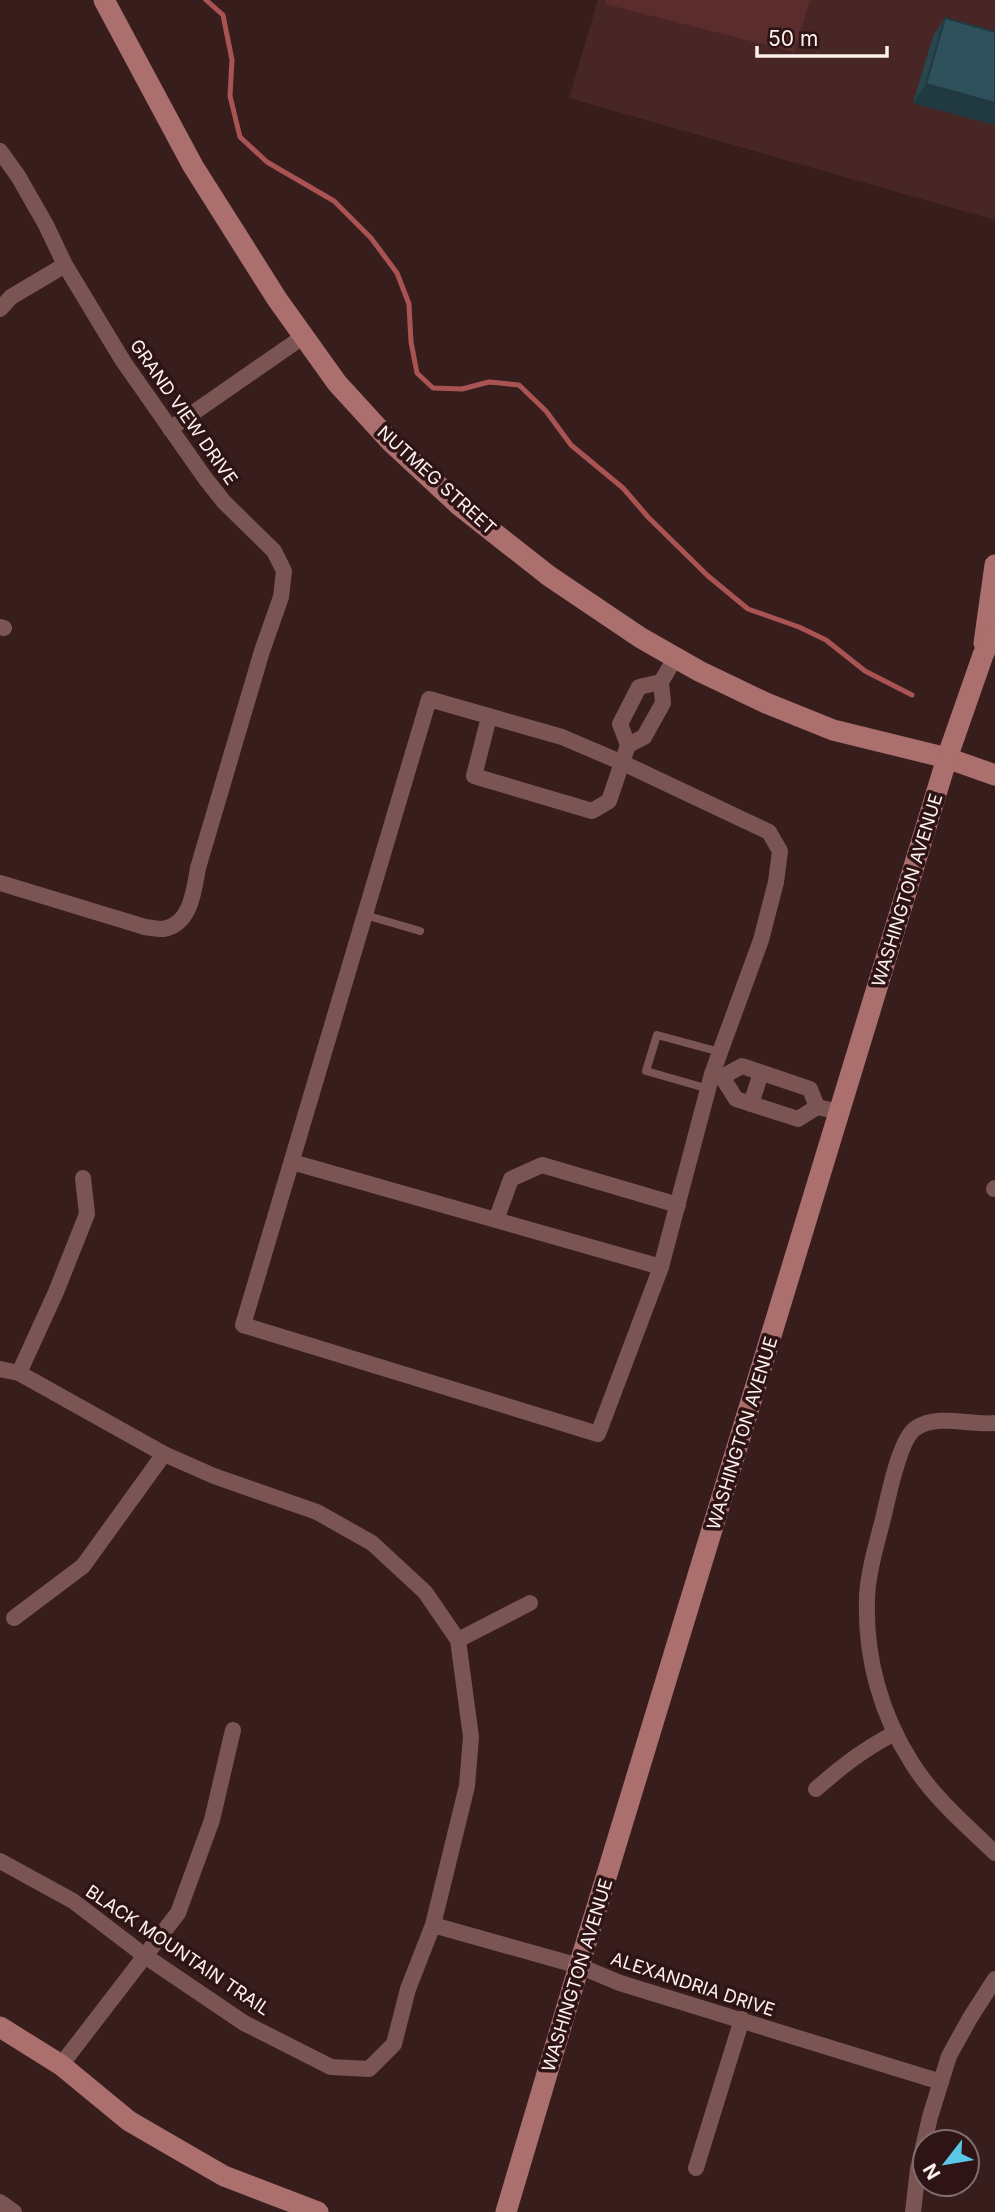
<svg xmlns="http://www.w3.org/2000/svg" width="995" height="2212" font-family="Inter,sans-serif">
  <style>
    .built { fill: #482625 }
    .green { fill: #5b2c2c }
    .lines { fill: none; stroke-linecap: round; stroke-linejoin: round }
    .stream { stroke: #a95353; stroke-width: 5 }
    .lane { stroke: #7b5554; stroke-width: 8 }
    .street { stroke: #7b5554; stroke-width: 16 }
    .secondary { stroke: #ab6f6d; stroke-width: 21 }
    .wall { fill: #28464e }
    .shaded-wall { fill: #213940 }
    .building { fill: #2f515b; stroke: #213940; stroke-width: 2 }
    .labels { text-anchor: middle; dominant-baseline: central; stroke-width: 7; stroke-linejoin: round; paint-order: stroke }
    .street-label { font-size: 18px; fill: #fdf1f0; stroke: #2e1414 }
  </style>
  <rect width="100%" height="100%" fill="#381d1d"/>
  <!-- built -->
  <path class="built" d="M598,0H995V220L569,98Z"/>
  <!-- green -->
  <path class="green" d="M606,0H810L794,52L605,4Z"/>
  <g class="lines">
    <!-- stream -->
    <path class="stream" d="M206,0L223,15L232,60L230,96L240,137L267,162L334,201L371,238L397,273L409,304L411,342L417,373L433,388L462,389L489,382L519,385L546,411L571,445L623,488L648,517L708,576L748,609L799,627L826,640L865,671L912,695"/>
    <!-- lane -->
    <g class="lane">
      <path d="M365,915L420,931"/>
      <path d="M709,1089L646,1071L657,1035L720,1052"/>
    </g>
    <!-- street -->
    <g class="street">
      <path d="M0,151L18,176L46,225L65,265L123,361L205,478L224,502L274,551L284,571L281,597L262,651L198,868C194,890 191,925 163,929C157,929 151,928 145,927L0,883"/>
      <path d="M0,309L11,297L65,265"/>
      <path d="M170,429L304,336"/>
      <path d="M0,627L4,628"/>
      <path d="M429,699L562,737L623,763L769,832L780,851L776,882L761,940L712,1074L661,1267L598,1434L243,1325Z"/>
      <path d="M489,717L474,776L592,811L609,801L628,745L620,724L639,687L661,682"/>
      <path d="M628,745L644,737L663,703L661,682L675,658"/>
      <path d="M712,1074L722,1077L736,1099L798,1119L817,1107L840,1112"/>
      <path d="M722,1077L742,1066L810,1089L817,1107"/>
      <path d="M751,1104L761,1073"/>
      <path d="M292,1162L661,1267"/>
      <path d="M994,1189L995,1188"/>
      <path d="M496,1220L511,1179L542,1165L678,1205"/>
      <path d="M0,1369L19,1373L164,1454L214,1476L317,1512L372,1543L425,1592L458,1640L471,1737L467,1786L433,1925L408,1989L394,2044L369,2069L331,2067L244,2023L145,1956L73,1901L0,1861"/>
      <path d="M19,1373L56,1292L87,1214L83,1178"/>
      <path d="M995,1423C970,1426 939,1413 916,1428C901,1437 890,1489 886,1506C880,1534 867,1572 867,1600C865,1657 881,1715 912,1763C933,1797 966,1825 995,1853"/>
      <path d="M14,1618L83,1566L164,1454"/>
      <path d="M458,1640L530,1603"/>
      <path d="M816,1789C842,1766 864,1749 895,1733"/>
      <path d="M433,1925L579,1966L620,1983L941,2082"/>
      <path d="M61,2065L178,1913L212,1820L233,1730"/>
      <path d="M696,2168L742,2019"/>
      <path d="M0,2202L14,2212"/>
      <path d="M913,2212L918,2169L930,2117L949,2056L970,2018L995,1979"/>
    </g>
    <!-- secondary -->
    <g class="secondary">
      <path d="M104,0L193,166L277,299L337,383L390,441L460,506L549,576L641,638L699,671L766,703L833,730L947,758L995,775"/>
      <path d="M984,643L995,565"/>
      <path d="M0,2027L61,2065L129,2121L224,2176L318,2212"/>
      <path d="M506,2212L579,1966L947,758L983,655L995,630"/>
    </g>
  </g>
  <!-- wall -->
  <path class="wall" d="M945,18L995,32V125L913,103L933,36Z"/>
  <!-- shaded-wall -->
  <path class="shaded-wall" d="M926,84L995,103V125L913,103Z"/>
  <!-- building -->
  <path class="building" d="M945,18L995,32V103L926,84Z"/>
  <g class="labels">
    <!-- street labels -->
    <g class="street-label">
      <text transform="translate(184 412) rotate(55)">GRAND VIEW DRIVE</text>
      <text transform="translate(437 480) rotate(42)">NUTMEG STREET</text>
      <text transform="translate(907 890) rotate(-73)">WASHINGTON AVENUE</text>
      <text transform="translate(742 1433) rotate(-73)">WASHINGTON AVENUE</text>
      <text transform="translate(178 1950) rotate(34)">BLACK MOUNTAIN TRAIL</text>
      <text transform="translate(577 1975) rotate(-73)">WASHINGTON AVENUE</text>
      <text transform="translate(693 1984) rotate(18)">ALEXANDRIA DRIVE</text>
    </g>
  </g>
  <!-- north arrow -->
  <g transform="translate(946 2163) rotate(239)"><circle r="33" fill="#2e1414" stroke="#816c6c" stroke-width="2"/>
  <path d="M0-5L12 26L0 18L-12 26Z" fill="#5ac8e6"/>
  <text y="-10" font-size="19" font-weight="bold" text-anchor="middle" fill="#fdf1f0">N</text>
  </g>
  <!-- scale -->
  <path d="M757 46v10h130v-10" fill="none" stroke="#fdf1f0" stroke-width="3.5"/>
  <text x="768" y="46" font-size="21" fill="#fdf1f0" stroke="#2e1414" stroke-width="5" paint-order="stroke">50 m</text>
</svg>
